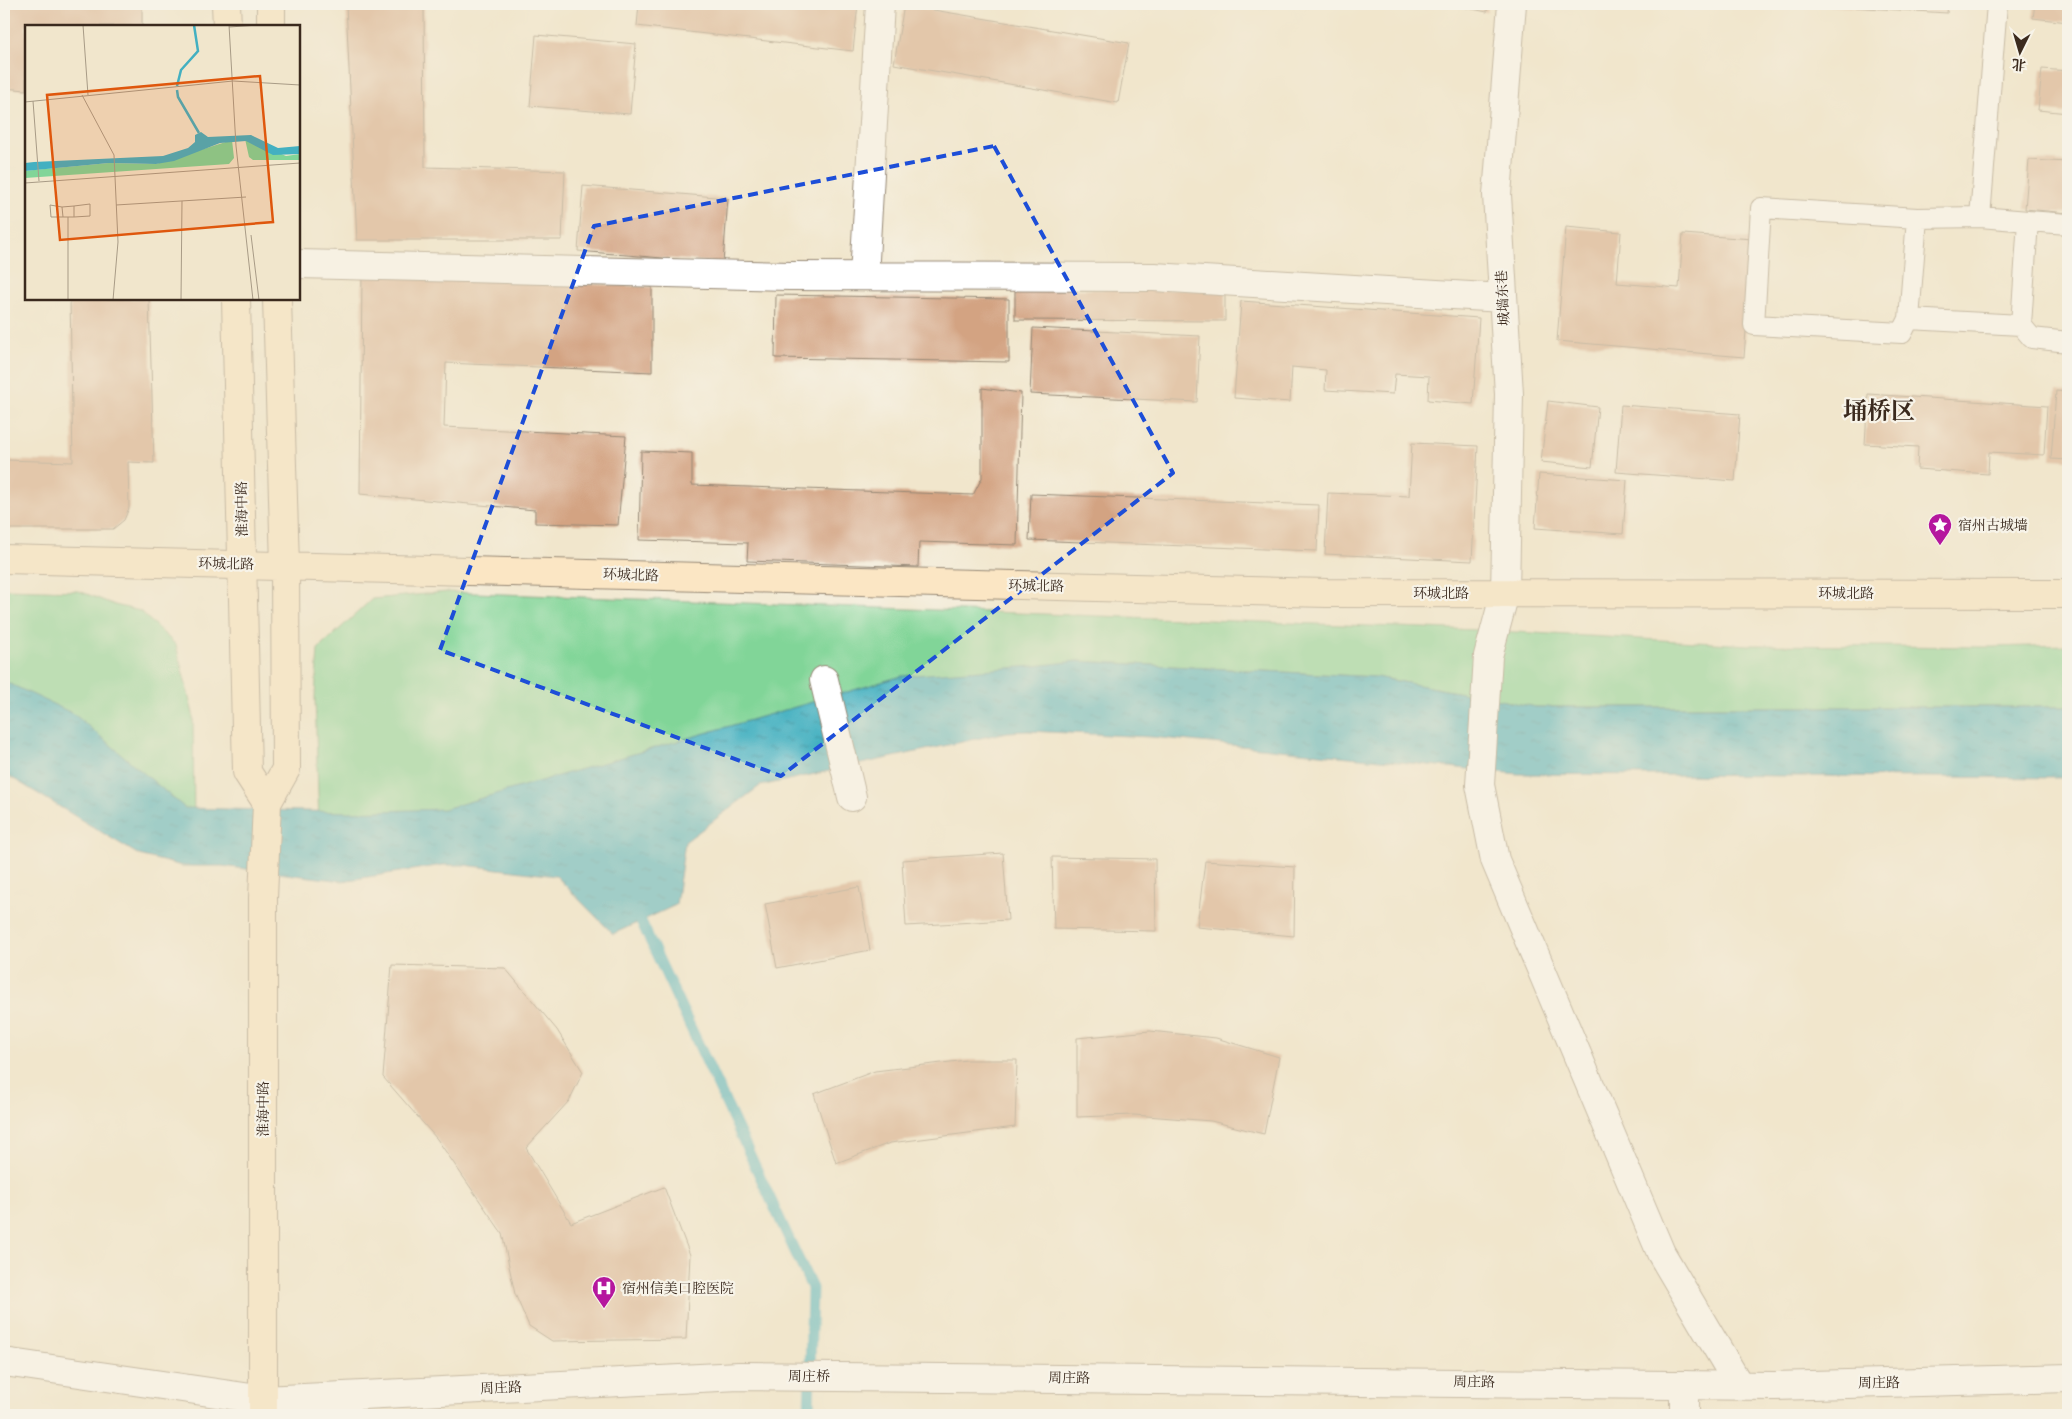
<svg xmlns="http://www.w3.org/2000/svg" width="2072" height="1419" font-family="'IM FELL Great Primer','Noto Serif SC',serif">
<defs>
<pattern id="water-ripples" width="26" height="14" patternUnits="userSpaceOnUse" patternTransform="scale(1.25)"><rect width="26" height="14" fill="#43b0c1"/><path d="M2 4q2-2 4 0t4 0M15 11q2-2 4 0t4 0" fill="none" stroke="#398f9c"/></pattern>
</defs>
<rect width="100%" height="100%" fill="#f7f3e8"/>
<filter id="ink" filterUnits="userSpaceOnUse"><feTurbulence type="fractalNoise" baseFrequency=".02" numOctaves="2"/><feDisplacementMap in="SourceGraphic" scale="10" xChannelSelector="R" yChannelSelector="G"/><feConvolveMatrix kernelMatrix="1 2 1 2 8 2 1 2 1" color-interpolation-filters="sRGB"/></filter>
<filter id="wash" filterUnits="userSpaceOnUse"><feTurbulence type="fractalNoise" baseFrequency=".0096" numOctaves="4" result="noise"/><feDisplacementMap in="SourceGraphic" scale="20" xChannelSelector="R" yChannelSelector="G"/><feGaussianBlur stdDeviation="1.12" result="paint"/><feColorMatrix in="noise" values="0 0 0 0 0 0 0 0 0 0 0 0 0 0 0 0 0 1.4 0 .05"/><feComposite in="paint" operator="in"/></filter>
<g filter="url(#wash)">
<rect width="100%" height="100%" fill="#f1e6cc"/>
<path fill="#81d598" stroke="#5e805b" d="M4,589L79,591L115,605L140,611L176,645L193,714L194,826L4,693Z
M447,592L1479,630L1750,645L1992,647L2068,645V707H1536L1376,677L1077,661L392,827L319,826L315,697L318,649L372,599Z"/>
<path fill="url(#water-ripples)" stroke="#3f6d70" d="M1077,661L1376,677L1536,707H2068V778L1518,774L1151,737L1028,731L1008,732L760,786L685,842L676,905L613,934L556,876L464,865H443L343,881L222,866H182L139,855L4,773V681L74,714L185,808L348,812L444,809L902,676L1034,666Z"/>
<g fill="none" stroke-linecap="round" stroke-linejoin="round">
<path stroke="#43b0c1" stroke-width="11" d="M641,921L812,1288L809,1415"/>
</g>
<g id="blocks">
<path fill="#d3a382" d="M4,4H142V26H26V90L4,88Z
M346,4H424L425,167L565,171L562,240H357Z
M639,4H858L853,51L637,26Z
M1448,4H1488L1487,12Z
M1802,4H1948L1947,13Z
M2035,4H2068V22L2033,18Z
M904,5L1129,43L1118,103L894,64Z
M536,35L636,44L630,114L530,106Z
M2042,69L2068,71V113L2038,110Z
M2029,160L2068,162V213L2025,209Z
M583,186L728,198L723,263L578,251Z
M1566,227L1621,232L1617,283L1679,288L1683,234L1753,239L1744,357L1557,341Z
M362,274L652,287V372L446,363L444,427L626,436L618,525L535,523V510L360,494Z
M1015,289L1225,290V321L1015,320Z
M776,295L1009,299V362L775,358Z
M70,299H149L154,463L128,462L129,508L124,520L113,529H4V460L73,462Z
M1241,301L1479,318L1473,404L1428,400L1429,376L1395,374L1393,394L1325,390L1326,370L1292,367L1290,402L1234,398Z
M1033,328L1200,336L1197,402L1030,394Z
M982,388L1021,393L1017,545L919,542L918,567L747,561L748,543L639,540L641,451L692,453V485L973,495L982,478Z
M2056,391L2068,392V460L2051,459Z
M1868,394L2047,406L2044,455L1989,452L1988,474L1917,469L1918,447L1865,444Z
M1548,401L1598,407L1592,467L1541,462Z
M1621,405L1740,414L1735,481L1616,472Z
M1412,443L1478,446L1472,561L1325,554L1328,493L1409,496Z
M1539,474L1627,480L1623,534L1535,528Z
M1031,494L1319,505L1317,551L1029,540Z
M1003,853L1008,920L906,926L902,860Z
M1052,857L1155,859L1156,931L1054,929Z
M1205,861L1295,867L1294,936L1197,927Z
M859,887L870,950L777,968L765,904Z
M392,965L505,968L557,1030L583,1072L569,1101L526,1148L571,1223L664,1187L690,1255L686,1339L552,1341L529,1326L515,1294L502,1233L437,1139L383,1077Z
M1150,1031L1216,1038L1279,1057L1264,1134L1211,1121L1134,1115L1077,1117V1038Z
M967,1060H1017L1015,1127L890,1143L836,1163L814,1094L875,1071Z"/>
</g>
</g>
<g filter="url(#ink)">
<use href="#blocks" fill-opacity="0" stroke="#968875" stroke-width="1"/>
<g fill="none" stroke-linecap="round" stroke-linejoin="round">
<g stroke="#968875" stroke-width="22">
<path id="service" d="M1980,217L2028,221L2021,325L1909,319L1917,218Z
M1980,217L1997,4
M2028,221L2068,224
M1909,319L1902,333L1754,325L1761,208L1917,218
M2021,325L2032,338L2068,342"/>
</g>
<g stroke="#968875" stroke-width="30">
<path id="minor" d="M1512,4L1497,195L1509,394L1505,593L1488,656L1480,785L1495,860L1661,1253L1739,1385
M299,264L790,276L1154,277L1503,298
M864,276L880,4
M824,680L852,797
M4,1362L264,1400
M1684,1415V1385"/>
</g>
<g stroke="#968875" stroke-width="30">
<path id="tertiary" d="M264,1400L739,1376L1774,1386L2068,1378"/>
</g>
<g stroke="#968875" stroke-width="30">
<path id="secondary" d="M226,4L227,26
M271,4V26
M236,299L247,772L267,803
M4,559L1327,593L2068,594
M263,1415V898L267,803L286,769L285,565L277,299"/>
</g>
<use href="#service" stroke="#fff" stroke-width="20"/>
<use href="#minor" stroke="#fff" stroke-width="28"/>
<use href="#tertiary" stroke="#fff" stroke-width="28"/>
<use href="#secondary" stroke="#fbe6c4" stroke-width="28"/>
</g>
</g>
<path d="M0 0H2072V1419H0ZM994,146L1173,473L781,776L440,650L594,226Z" fill="#f1e6cc" fill-opacity=".55" fill-rule="evenodd"/>
<path fill="none" stroke="#1d4ed8" stroke-width="4" stroke-dasharray="10 6" stroke-linejoin="round" d="M994,146L1173,473L781,776L440,650L594,226Z"/>
<defs>
<g id="sight-pin" transform="scale(1.25)"><path d="M0 17L-7.5 6A9.5 9.5 0 1 1 7.5 6Z" fill="#b5179e" stroke="#f7f3e8"/><path d="M0-6L1.8-2.2L6-1.7L2.9 1.2L3.7 5.4L0 3.3L-3.7 5.4L-2.9 1.2L-6-1.7L-1.8-2.2Z" fill="#fff"/></g>
<g id="hospital-pin" transform="scale(1.25)"><path d="M0 17L-7.5 6A9.5 9.5 0 1 1 7.5 6Z" fill="#b5179e" stroke="#f7f3e8"/><path d="M-5-5h3v3.5h4V-5h3V5h-3V1.5h-4V5h-3Z" fill="#fff"/></g>
</defs>
<g fill-rule="evenodd">
<use href="#sight-pin" x="1940" y="525"/>
<use href="#hospital-pin" x="604" y="1288"/>
</g>
<g text-anchor="middle" dominant-baseline="central" stroke-width="4.5" stroke-linejoin="round" paint-order="stroke">
<g font-size="14" fill="#3b2a1e" stroke="#f7f3e8">
<text transform="translate(1503 298) rotate(-93)">城墙东巷</text>
<text transform="translate(242 509) rotate(-91)">淮海中路</text>
<text transform="translate(226 564) rotate(1)">环城北路</text>
<text transform="translate(631 575) rotate(2)">环城北路</text>
<text transform="translate(1036 586) rotate(1)">环城北路</text>
<text x="1441" y="593">环城北路</text>
<text x="1846" y="593">环城北路</text>
<text transform="translate(263 1109) rotate(-90)">淮海中路</text>
<text x="809" y="1376">周庄桥</text>
<text transform="translate(1069 1378) rotate(1)">周庄路</text>
<text transform="translate(1474 1382) rotate(1)">周庄路</text>
<text transform="translate(1879 1383) rotate(-1)">周庄路</text>
<text transform="translate(501 1388) rotate(-3)">周庄路</text>
</g>
<g font-size="14" fill="#3b2a1e" stroke="#f7f3e8" text-anchor="start">
<text x="1958" y="525">宿州古城墙</text>
<text x="622" y="1288">宿州信美口腔医院</text>
</g>
<g font-size="24" font-weight="bold" fill="#3b2a1e" stroke="#f7f3e8">
<text x="1879" y="411">埇桥区</text>
</g>
</g>
<g transform="translate(25 25)">
<rect width="275" height="275" fill="#f1e6cc"/>
<path d="M220,114L261,131L275,129V135H228L224,132ZM207,115L209,133L204,139L0,153V146L9,145L84,138L131,139Z" fill="#81d598"/>
<path d="M176,107L183,112L226,110L253,123L275,121V129L248,130L221,116L195,118L149,136L131,139L84,138L0,146V138L9,137L138,131L163,123L170,117V110Z" fill="#43b0c1"/>
<path fill="none" stroke="#43b0c1" stroke-width="2.5" d="M152,61L156,45L173,26L169,0M152,65L153,72L174,108"/>
<path fill="none" stroke="#a89b86" stroke-width="1" d="M58,0L63,70M204,0L211,121L228,275M204,2L234,0M57,70L89,130L93,217L88,275M8,76L14,156M0,77L208,56L275,60M0,158L275,138M91,180L221,172M49,181L65,179V191L49,192M49,181V192H38L37,182ZM37,182L25,180L26,192H38M43,192V275M226,210L234,275M156,275L157,176"/>
<path fill="#df570d" fill-opacity="0.15" stroke="#df570d" stroke-width="2.5" d="M235,51L248,197L35,215L22,70Z"/>
<rect width="275" height="275" fill="none" stroke="#3b2a1e" stroke-width="2.5"/>
</g>
<rect width="2072" height="1419" fill="none" stroke="#f7f3e8" stroke-width="20"/>
<g transform="translate(2020 52) rotate(185)" stroke="#f7f3e8" stroke-width="4" paint-order="stroke">
<path d="M0-4L9 19L0 12L-9 19Z" fill="#3b2a1e"/>
<text y="-8" font-size="14" font-weight="bold" text-anchor="middle" fill="#3b2a1e">北</text>
</g>
</svg>
